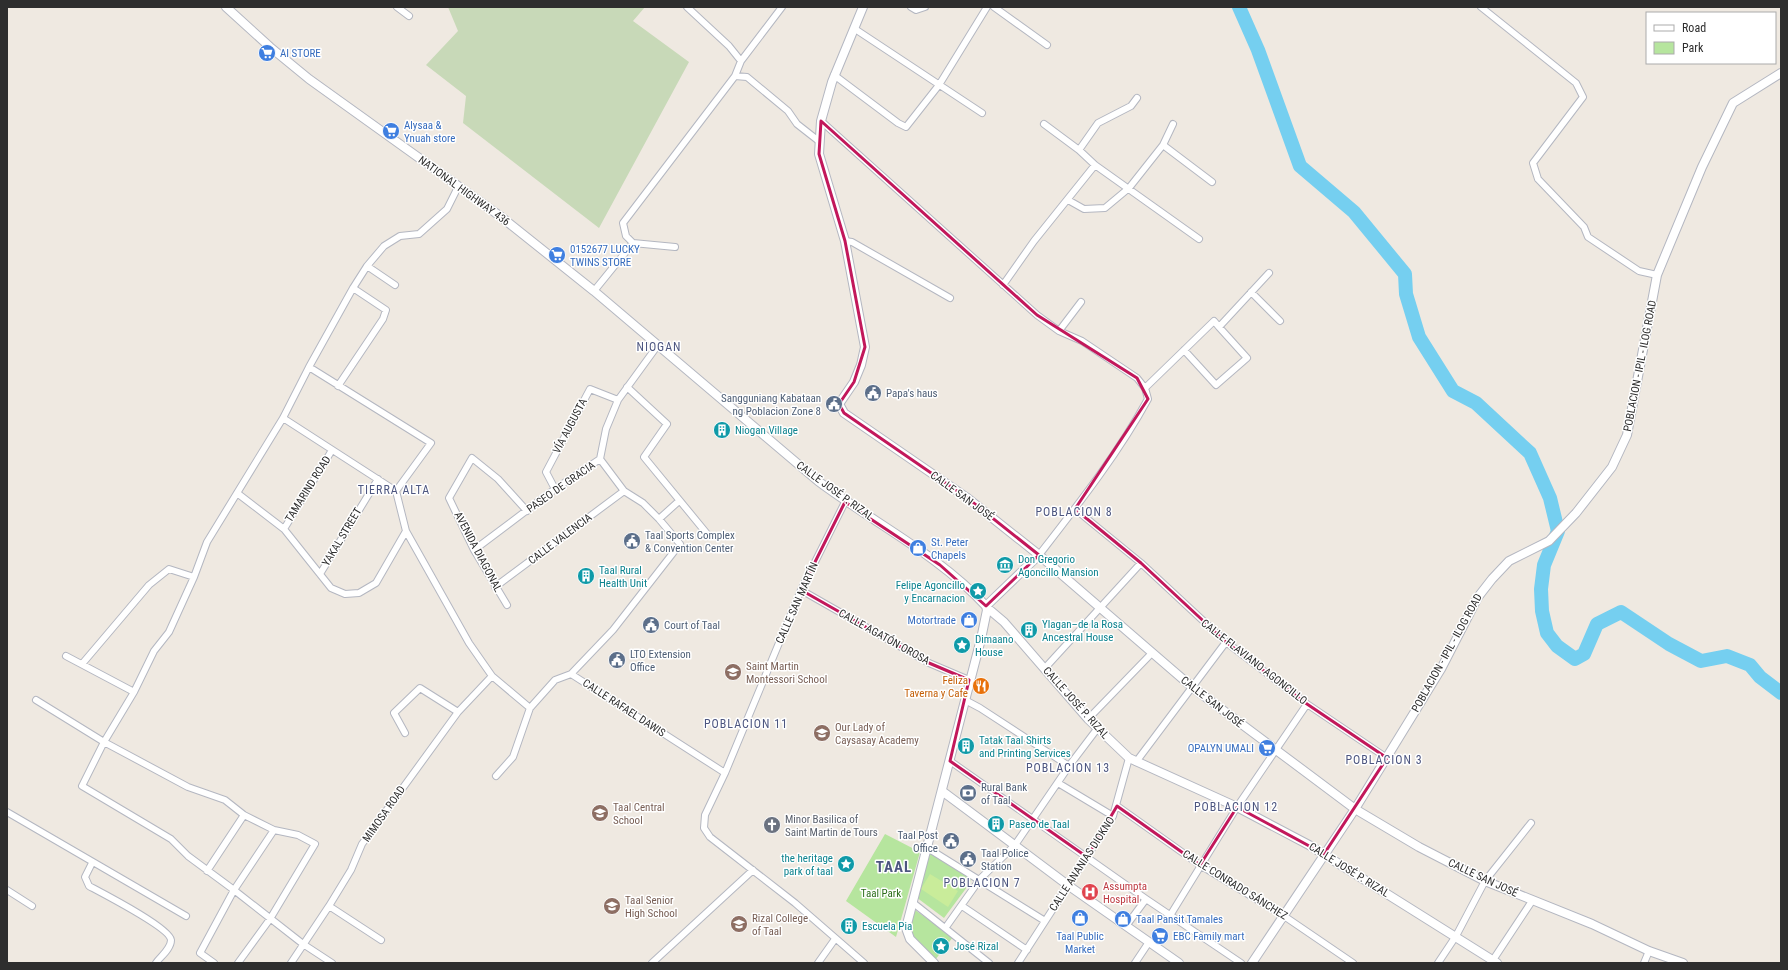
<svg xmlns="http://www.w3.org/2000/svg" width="1788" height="970" font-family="'Roboto Condensed',sans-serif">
<rect width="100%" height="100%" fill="#efe9e1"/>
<path fill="#b6e59e" d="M885,834L920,852L896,937L846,901Z
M928,850L971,878L970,883L944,918L916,897Z
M915,910L953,937L935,960L914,938L910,929Z"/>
<path fill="#c8d9b8" d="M448,7H645L633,21L689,62L599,228L463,123L466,96L426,65L458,31Z"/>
<path fill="#c9ec9a" d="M930,874L958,891L948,907L921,889Z"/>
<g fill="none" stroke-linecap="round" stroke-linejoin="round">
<path stroke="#75cff0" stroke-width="14" d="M1239,7L1258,50L1300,166L1354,212L1405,274L1406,294L1419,337L1453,391L1476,403L1530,453L1550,498L1558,531L1544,565L1541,589L1542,611L1547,633L1557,646L1575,659L1584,654L1597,624L1621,612L1669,644L1701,661L1727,656L1750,665L1760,677L1781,693"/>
<g stroke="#b4b7c1" stroke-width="8">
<path id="street" d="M397,7L409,16
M687,7L729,46L741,61
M911,7L916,10L925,7
M994,7L1047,45
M1481,7L1576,83L1583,97L1533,163L1538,179L1584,227L1588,237L1639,271L1657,275
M855,29L982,113
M834,75L898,123L906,127L939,85L987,7
M735,76L747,77L788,111L797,124L820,142
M821,121L1037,315L1059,331L1082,341L1137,378L1145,388L1148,399C1118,454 1077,506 1039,555
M1044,124L1079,150L1095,165L1199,239
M1163,145L1212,182
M1079,150L1098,123L1131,106L1137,98
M1068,200L1084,209L1105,208L1129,188L1163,145L1173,124
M845,241L852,242L950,298
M633,243L626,236L623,223L735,76L741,61L782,7
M367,266L395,285
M1003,285L1034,241L1095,165
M594,291L633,243L675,247
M1251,292L1280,321
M1059,331L1081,302
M1184,350L1216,385L1247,358L1219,327
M309,367L431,443L396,491
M338,386L383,319L386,310L353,288
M627,387L667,424L644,457L708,535
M1145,388L1214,321L1219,327L1269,273
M283,418L396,491L406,531L469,643L492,676L530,708
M555,489L546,472L590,389L618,400
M237,493L284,529L331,588L345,594L359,593L376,583L406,531
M845,502L801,590L725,773L705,815L704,828L710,837L795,903L864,963
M1075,509L1141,563L1226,642L1307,704L1387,758
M659,519L679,501
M284,529L332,450
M474,550L555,489L600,459L606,429L618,400L658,345
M320,574L378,479
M495,587L624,491
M801,590L929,663L969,680
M507,605L474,550L449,498L472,458L498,479L527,511
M66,656L134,692
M82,664L149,585L169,569L194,577
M1045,668L1141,563
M571,674L725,773
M36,700L104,742L188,787L225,800L244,815L274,830L298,835L315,844L270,919L238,963
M965,700L980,708L1069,766
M1088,719L1151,654
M405,733L394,713L420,688L458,712
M950,761L1146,899L1241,963
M1136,762L1226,642
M496,776L513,757L530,708L555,680L571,674L613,630L680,544L659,519L643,503L624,491L600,459
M1058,783L1113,816
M1117,806L1200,865L1284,916L1353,963
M7,812L186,916
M926,847L1045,921
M92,863L85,877L89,886C102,893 170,928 171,940C171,949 160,957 156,963
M207,871L244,815
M7,890L32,906
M912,902L989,963
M329,906L381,940
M962,906L1027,950
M1171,914L1237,807L1307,704
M1126,926L1146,899
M946,927L980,879L1015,845L1069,766L1097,729
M214,963L200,953L234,890L274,830
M291,963L329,906L351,870L362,844L458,712L492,676
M332,963L303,944L234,890L188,856L171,839L82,786L104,742L134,692L154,651L169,632L194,577L207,542L283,418L309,367L353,288L367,266L384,246L400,236L419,234L447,209L458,187
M652,963L753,870
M818,963L835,939
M1018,963L1113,816L1129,758
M1135,963L1149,942
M1438,963L1456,936L1485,881L1531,823
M1491,963L1532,901
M1644,963L1649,951"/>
</g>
<g stroke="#b4b7c1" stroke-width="10">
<path id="secondary" d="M226,7L270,47L309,79L500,216L594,291L818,481C874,523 939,555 986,606L987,610L991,611L1004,622L1088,719L1129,758L1237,807L1309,845L1497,963
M863,7L832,82L821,121L819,154L845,241L865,347L861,365L854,382L839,404L844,413L966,497L1039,555L1192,687L1355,809L1419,847L1485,881L1592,924L1649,951L1683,963
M986,606L1039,555
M942,791L1069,886L1179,963
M934,963L910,939L906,928L981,639L987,610
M1252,963L1355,809L1441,669L1478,597L1492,579L1509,561L1549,541L1576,513L1612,467L1627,435L1657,275L1702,167L1733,103L1781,73"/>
</g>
<use href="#street" stroke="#fff" stroke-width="6"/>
<use href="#secondary" stroke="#fff" stroke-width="8"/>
</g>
<path fill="none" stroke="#c2185b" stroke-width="3" stroke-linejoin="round" d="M821,121L1037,315L1137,378L1148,399L1075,509L1141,563L1226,642L1307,704L1387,758L1324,854L1237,807L1200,865L1117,806L1087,857L950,761L969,680L929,663L801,590L845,502L940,565L986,606L1039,555L966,497L844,413L839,404L854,382L865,347L845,241L819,154Z"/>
<defs>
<g id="supermarket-disc" transform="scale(0.9)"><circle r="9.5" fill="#3f7fe0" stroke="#fff"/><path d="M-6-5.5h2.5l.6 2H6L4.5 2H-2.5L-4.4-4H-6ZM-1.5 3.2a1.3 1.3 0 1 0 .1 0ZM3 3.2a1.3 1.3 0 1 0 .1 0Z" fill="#fff"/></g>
<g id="civic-disc" transform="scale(0.9)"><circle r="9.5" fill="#5c6f8a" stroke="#fff"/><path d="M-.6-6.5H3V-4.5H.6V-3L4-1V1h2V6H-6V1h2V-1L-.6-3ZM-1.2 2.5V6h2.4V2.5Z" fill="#fff"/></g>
<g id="building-disc" transform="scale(0.9)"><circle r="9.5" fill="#0f9aa8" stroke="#fff"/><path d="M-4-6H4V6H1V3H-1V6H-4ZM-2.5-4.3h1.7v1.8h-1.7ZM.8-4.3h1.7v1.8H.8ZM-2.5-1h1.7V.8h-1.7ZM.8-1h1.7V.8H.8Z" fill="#fff"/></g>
<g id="shop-disc" transform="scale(0.9)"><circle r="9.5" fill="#3f7fe0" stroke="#fff"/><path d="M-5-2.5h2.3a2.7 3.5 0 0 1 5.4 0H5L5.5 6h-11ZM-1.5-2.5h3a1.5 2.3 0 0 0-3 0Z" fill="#fff"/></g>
<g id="museum-disc" transform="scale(0.9)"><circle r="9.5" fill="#0f9aa8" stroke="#fff"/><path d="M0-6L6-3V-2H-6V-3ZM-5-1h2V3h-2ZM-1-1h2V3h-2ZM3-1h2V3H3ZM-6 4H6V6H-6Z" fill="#fff"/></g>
<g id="sight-disc" transform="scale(0.9)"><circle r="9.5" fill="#0f9aa8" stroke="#fff"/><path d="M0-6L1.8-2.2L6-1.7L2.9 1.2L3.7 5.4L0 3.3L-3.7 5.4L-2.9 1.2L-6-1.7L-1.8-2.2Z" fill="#fff"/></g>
<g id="school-disc" transform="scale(0.9)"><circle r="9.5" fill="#8d6e63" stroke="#fff"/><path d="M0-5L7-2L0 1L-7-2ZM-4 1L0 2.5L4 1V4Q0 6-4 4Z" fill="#fff"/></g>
<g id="restaurant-disc" transform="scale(0.9)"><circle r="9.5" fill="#e8710a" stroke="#fff"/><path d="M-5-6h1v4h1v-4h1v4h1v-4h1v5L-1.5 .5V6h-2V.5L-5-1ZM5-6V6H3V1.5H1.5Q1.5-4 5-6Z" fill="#fff"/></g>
<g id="bank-disc" transform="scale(0.9)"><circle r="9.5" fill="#5c6f8a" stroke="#fff"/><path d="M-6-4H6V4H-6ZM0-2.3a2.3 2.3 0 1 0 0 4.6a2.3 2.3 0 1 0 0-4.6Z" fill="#fff"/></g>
<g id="church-disc" transform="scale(0.9)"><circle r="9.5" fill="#6b7280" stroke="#fff"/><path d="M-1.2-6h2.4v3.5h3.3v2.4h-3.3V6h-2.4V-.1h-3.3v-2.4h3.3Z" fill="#fff"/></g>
<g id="hospital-disc" transform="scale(0.9)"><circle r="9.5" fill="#e0444e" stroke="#fff"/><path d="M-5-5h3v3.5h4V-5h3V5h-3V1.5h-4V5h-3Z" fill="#fff"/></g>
<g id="university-disc" transform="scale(0.9)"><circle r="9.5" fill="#8d6e63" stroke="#fff"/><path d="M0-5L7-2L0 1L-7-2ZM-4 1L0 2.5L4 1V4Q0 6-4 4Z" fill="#fff"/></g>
</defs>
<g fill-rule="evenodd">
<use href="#supermarket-disc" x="267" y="53"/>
<use href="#supermarket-disc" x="391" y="131"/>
<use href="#supermarket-disc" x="557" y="255"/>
<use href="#civic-disc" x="873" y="393"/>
<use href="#civic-disc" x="834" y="404"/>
<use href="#building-disc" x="722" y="430"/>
<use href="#civic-disc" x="632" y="541"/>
<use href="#shop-disc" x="918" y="548"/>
<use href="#museum-disc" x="1005" y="565"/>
<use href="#building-disc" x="586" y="576"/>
<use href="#sight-disc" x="978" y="591"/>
<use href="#shop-disc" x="969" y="620"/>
<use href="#civic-disc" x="651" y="625"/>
<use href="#building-disc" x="1029" y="630"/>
<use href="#sight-disc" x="962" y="645"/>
<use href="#civic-disc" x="617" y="660"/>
<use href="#school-disc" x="733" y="672"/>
<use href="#restaurant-disc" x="981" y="686"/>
<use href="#school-disc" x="822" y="733"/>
<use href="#building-disc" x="966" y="746"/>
<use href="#supermarket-disc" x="1267" y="748"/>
<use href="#bank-disc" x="968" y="793"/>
<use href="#school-disc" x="600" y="813"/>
<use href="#building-disc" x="996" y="824"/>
<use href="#church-disc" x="772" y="825"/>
<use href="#civic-disc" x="951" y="841"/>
<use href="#civic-disc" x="968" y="859"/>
<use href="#sight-disc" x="846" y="864"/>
<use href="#hospital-disc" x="1090" y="892"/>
<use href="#school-disc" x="612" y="906"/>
<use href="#shop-disc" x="1080" y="918"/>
<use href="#shop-disc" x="1123" y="919"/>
<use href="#university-disc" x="739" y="924"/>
<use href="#building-disc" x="849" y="926"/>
<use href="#supermarket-disc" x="1160" y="936"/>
<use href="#sight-disc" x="941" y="946"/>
</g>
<g text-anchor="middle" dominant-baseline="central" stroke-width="3" stroke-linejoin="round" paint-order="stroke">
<g font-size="11" fill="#366cbe" stroke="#fff" text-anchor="start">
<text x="280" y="53">AI STORE</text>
<text x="404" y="125">Alysaa &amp;<tspan x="404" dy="13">Ynuah store</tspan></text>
<text x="570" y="249">0152677 LUCKY<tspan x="570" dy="13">TWINS STORE</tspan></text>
<text x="931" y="542">St. Peter<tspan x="931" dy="13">Chapels</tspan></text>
<text x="956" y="620" text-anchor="end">Motortrade</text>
<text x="1254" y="748" text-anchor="end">OPALYN UMALI</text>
<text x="1136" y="919">Taal Pansit Tamales</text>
<text x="1080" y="936" text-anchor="middle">Taal Public<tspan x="1080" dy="13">Market</tspan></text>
<text x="1173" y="936">EBC Family mart</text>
</g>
<g font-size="11" fill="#2e2e2e" stroke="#fff">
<text transform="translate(464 191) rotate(36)">NATIONAL HIGHWAY 436</text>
<text transform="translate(1640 366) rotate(-79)">POBLACION - IPIL - ILOG ROAD</text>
<text transform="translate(570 426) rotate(-62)">VÍA AUGUSTA</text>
<text transform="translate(561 487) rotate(-35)">PASEO DE GRACIA</text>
<text transform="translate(308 489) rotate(-58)">TAMARIND ROAD</text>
<text transform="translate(835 491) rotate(36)">CALLE JOSÉ P. RIZAL</text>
<text transform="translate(962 496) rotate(36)">CALLE SAN JOSÉ</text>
<text transform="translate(342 537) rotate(-59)">YAKAL STREET</text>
<text transform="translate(560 539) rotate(-37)">CALLE VALENCIA</text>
<text transform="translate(478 552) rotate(62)">AVENIDA DIAGONAL</text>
<text transform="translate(797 603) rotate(-66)">CALLE SAN MARTÍN</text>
<text transform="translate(884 637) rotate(29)">CALLE AGATÓN OROSA</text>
<text transform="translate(1447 653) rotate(-61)">POBLACION - IPIL - ILOG ROAD</text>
<text transform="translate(1254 662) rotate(38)">CALLE FLAVIANO AGONCILLO</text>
<text transform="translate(1212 702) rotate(38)">CALLE SAN JOSÉ</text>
<text transform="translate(1076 703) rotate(48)">CALLE JOSÉ P. RIZAL</text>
<text transform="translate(624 708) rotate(33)">CALLE RAFAEL DAWIS</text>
<text transform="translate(384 814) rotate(-55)">MIMOSA ROAD</text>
<text transform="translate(1082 864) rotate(-57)">CALLE ANANIAS DIOKNO</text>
<text transform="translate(1349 870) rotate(32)">CALLE JOSÉ P. RIZAL</text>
<text transform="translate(1483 878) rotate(25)">CALLE SAN JOSÉ</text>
<text transform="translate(1235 885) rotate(32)">CALLE CONRADO SÁNCHEZ</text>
</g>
<g font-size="11" fill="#4e5e75" stroke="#fff" text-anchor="start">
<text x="886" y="393">Papa's haus</text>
<text x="821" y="398" text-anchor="end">Sangguniang Kabataan<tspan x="821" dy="13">ng Poblacion Zone 8</tspan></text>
<text x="645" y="535">Taal Sports Complex<tspan x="645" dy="13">&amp; Convention Center</tspan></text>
<text x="664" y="625">Court of Taal</text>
<text x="630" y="654">LTO Extension<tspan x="630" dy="13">Office</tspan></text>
<text x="981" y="787">Rural Bank<tspan x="981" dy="13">of Taal</tspan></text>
<text x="938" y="835" text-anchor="end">Taal Post<tspan x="938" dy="13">Office</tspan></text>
<text x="981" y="853">Taal Police<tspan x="981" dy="13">Station</tspan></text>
</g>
<g font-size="11" fill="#0d838f" stroke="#fff" text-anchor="start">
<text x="735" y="430">Niogan Village</text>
<text x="1018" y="559">Don Gregorio<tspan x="1018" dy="13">Agoncillo Mansion</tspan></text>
<text x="599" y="570">Taal Rural<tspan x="599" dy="13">Health Unit</tspan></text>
<text x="965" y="585" text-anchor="end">Felipe Agoncillo<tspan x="965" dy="13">y Encarnacion</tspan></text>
<text x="1042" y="624">Ylagan–de la Rosa<tspan x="1042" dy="13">Ancestral House</tspan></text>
<text x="975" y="639">Dimaano<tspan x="975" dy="13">House</tspan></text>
<text x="979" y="740">Tatak Taal Shirts<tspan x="979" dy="13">and Printing Services</tspan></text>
<text x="1009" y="824">Paseo de Taal</text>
<text x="833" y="858" text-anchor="end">the heritage<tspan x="833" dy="13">park of taal</tspan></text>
<text x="862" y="926">Escuela Pia</text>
<text x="954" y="946">José Rizal</text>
</g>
<g font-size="11" fill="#785e54" stroke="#fff" text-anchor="start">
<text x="746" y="666">Saint Martin<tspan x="746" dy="13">Montessori School</tspan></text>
<text x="835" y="727">Our Lady of<tspan x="835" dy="13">Caysasay Academy</tspan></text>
<text x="613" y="807">Taal Central<tspan x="613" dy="13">School</tspan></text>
<text x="625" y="900">Taal Senior<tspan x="625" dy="13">High School</tspan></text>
<text x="752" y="918">Rizal College<tspan x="752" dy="13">of Taal</tspan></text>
</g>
<g font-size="11" fill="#c56008" stroke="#fff" text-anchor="end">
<text x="968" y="680">Feliza<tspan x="968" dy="13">Taverna y Cafe</tspan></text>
</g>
<g font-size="11" fill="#5b616d" stroke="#fff" text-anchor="start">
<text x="785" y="819">Minor Basilica of<tspan x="785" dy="13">Saint Martin de Tours</tspan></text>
</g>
<g font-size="11" fill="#be3a42" stroke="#fff" text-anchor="start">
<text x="1103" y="886">Assumpta<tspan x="1103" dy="13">Hospital</tspan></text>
</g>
<g font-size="11" fill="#2c6e1b" stroke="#fff">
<text x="881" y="893">Taal Park</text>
</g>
<g font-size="12" letter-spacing="1" fill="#4d5680" stroke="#fff">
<text x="659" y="347">NIOGAN</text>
<text x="394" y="490">TIERRA ALTA</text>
<text x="1074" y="512">POBLACION 8</text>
<text x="746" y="724">POBLACION 11</text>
<text x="1384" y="760">POBLACION 3</text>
<text x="1068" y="768">POBLACION 13</text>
<text x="1236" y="807">POBLACION 12</text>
<text x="982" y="883">POBLACION 7</text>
</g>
<g font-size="15" font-weight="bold" letter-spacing="1" fill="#4d5680" stroke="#fff">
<text x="894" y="867">TAAL</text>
</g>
</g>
<rect width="1788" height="970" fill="none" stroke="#2e2e2e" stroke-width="16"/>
<rect x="1646" y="12" width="130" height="52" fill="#ffffff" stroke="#ababab"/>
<rect x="1654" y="25" width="20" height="6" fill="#ffffff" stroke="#ababab"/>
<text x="1682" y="32" font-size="12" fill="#2e2e2e">Road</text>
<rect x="1654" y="42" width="20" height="12" fill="#b6e59e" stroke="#ababab"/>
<text x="1682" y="52" font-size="12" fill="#2e2e2e">Park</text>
</svg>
